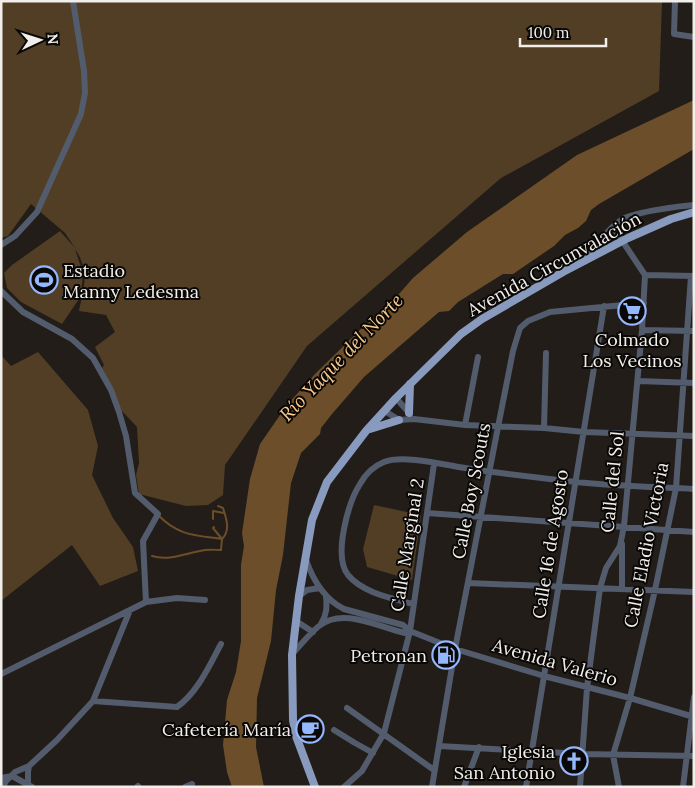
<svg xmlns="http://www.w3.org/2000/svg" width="695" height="788" font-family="Lora,serif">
<rect width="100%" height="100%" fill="#221d18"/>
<path fill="#513e25" d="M1,1H662L659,91L501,178L307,346L225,465L223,495L208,505L186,506L139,494L136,475L139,463L137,427L121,410L102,368L104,365L95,347L115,332L106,315L79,311C84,287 90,271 75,249L83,273L81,296L62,324L21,302L7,288L4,273L12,265L60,231L75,248L65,233L31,204L8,236L1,238Z
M38,352L88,410L98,446L92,475L113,518L133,547L138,571L100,586L72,545L1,601V355L11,366Z
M374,505L421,515L412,580L367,567L363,549Z"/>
<path fill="#6c4f2a" d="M694,100V149L599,204L591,210L586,221L578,228L565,235L554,246L513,274H503L458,302L449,311L439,312L364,377L332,414L321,428L320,434L301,453L291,483L283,555L276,590L271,641L257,698L256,747L264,787H232L227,772L223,745L227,700L236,672L241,641V565L244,546L242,533L250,479L260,444L287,405L315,374L366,324L385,310L413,278L467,232L577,155Z"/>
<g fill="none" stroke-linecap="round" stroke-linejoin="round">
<path stroke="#6c4f2a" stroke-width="2" d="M158,515C179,536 194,535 222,539
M213,519V511L224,513
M214,527L213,528L222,539
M152,556C168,561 184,554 200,551C207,549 214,550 221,550L222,539C231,530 226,518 223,508L218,506"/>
<path stroke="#535c6d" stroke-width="6" d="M675,1L674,34L694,37
M1,245L15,236L37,212L81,114L85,93L84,71L73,1
M585,260C597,246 608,227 625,218C637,212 679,206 694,205
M645,275L694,276
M1,291L23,312L72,339L93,358L111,390L119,412L126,436L135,493L158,514L143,541L146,602
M642,330L694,331
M638,381L694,383
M396,398L410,414
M385,411L399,420L414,419L465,425L544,428L584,432L694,436
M465,425L478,357
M544,428L546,353
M427,513L694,532
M306,560C313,580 324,599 344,609L403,625L410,631L455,649L544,676L630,698L694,717
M468,583L694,592
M622,589V544
M299,596L307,590L320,588
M413,604C391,598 363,593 348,575C333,556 348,503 360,484C365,475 374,466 384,462C404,454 449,466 471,469C506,474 541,478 576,482C615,486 655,487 694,489
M296,621L313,632
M321,624C327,614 327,607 326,596
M292,654C301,645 309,634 319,626C343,607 378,627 405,633L410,631
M1,674L146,602L177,598L205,600
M93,701L177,707C198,692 209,666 221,644
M347,708L434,770
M334,730L355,743L373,753
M439,746L582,754L694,756
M1,778L12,776L32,787
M28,785V772L29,766
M3,787L6,781L15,772L29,766L57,740L93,701L130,610
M137,787L138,786
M185,787L192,784
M344,787L362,771L384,733L410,631L434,464
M432,787L455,649L498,427L513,351L520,328L528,321L550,312L644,303
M464,787L479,747
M526,787L604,306
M580,787L587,688L600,588L606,568L620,546L624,526L642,330L645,275L613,227
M619,787L613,755L630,698L655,590L676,488L691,276
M683,787L694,697"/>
<path stroke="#889abd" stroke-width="8" d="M409,413L410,384
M370,429L399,420
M315,787L296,736L293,720L292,655L299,596L312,520L327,482L366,431L396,398L461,334L482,319L563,272L628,238L671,219L694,212"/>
</g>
<defs>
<g id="stadium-ring" transform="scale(1.4375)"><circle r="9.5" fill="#0a0806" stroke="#94b7fd" stroke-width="1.5"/><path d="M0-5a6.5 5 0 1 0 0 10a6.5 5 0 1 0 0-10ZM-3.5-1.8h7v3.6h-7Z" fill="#94b7fd"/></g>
<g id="supermarket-ring" transform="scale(1.4375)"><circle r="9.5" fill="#0a0806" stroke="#94b7fd" stroke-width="1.5"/><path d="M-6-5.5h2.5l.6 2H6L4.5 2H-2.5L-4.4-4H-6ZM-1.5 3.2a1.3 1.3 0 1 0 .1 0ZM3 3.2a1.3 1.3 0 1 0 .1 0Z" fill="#94b7fd"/></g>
<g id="fuel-ring" transform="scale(1.4375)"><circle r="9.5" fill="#0a0806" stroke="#94b7fd" stroke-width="1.5"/><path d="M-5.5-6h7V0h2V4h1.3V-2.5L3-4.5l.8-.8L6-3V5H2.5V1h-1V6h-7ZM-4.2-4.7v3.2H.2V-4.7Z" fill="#94b7fd"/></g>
<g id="cafe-ring" transform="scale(1.4375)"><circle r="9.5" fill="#0a0806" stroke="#94b7fd" stroke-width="1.5"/><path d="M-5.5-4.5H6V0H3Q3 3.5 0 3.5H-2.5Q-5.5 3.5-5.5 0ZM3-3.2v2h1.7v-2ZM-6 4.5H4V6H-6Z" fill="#94b7fd"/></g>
<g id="church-ring" transform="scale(1.4375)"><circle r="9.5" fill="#0a0806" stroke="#94b7fd" stroke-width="1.5"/><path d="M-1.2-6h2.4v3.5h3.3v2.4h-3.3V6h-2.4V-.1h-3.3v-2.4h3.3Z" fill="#94b7fd"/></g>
</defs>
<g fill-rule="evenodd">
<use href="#stadium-ring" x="44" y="280"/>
<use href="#supermarket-ring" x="632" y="311"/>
<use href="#fuel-ring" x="446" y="655"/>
<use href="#cafe-ring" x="310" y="729"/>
<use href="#church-ring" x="574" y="761"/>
</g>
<g text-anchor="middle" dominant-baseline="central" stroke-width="4" stroke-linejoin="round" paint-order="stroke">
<g font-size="18" fill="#f2efeb" stroke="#0a0806">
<text transform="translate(554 264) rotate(-29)">Avenida Circunvalación</text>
<text transform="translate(612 482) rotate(-84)">Calle del Sol</text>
<text transform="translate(471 491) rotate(-79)">Calle Boy Scouts</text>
<text transform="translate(550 544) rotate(-81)">Calle 16 de Agosto</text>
<text transform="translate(407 545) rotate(-81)">Calle Marginal 2</text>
<text transform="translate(646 545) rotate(-79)">Calle Eladio Victoria</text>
<text transform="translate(555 662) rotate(16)">Avenida Valerio</text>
</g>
<g font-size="18" fill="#f2efeb" stroke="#0a0806" text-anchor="end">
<text x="63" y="270" text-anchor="start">Estadio<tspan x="63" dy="21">Manny Ledesma</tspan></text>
<text x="632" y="339" text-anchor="middle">Colmado<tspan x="632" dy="21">Los Vecinos</tspan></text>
<text x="427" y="655">Petronan</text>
<text x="291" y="729">Cafetería María</text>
<text x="555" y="751">Iglesia<tspan x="555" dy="21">San Antonio</tspan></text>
</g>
<g font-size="19" font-style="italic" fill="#fccb8e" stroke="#0a0806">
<text transform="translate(341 357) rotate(-46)">Río Yaque del Norte</text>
</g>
</g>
<rect width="695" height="788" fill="none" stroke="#f2efeb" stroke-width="5"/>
<g transform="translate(40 40) rotate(86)" stroke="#0a0806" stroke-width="4" paint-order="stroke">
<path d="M0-4L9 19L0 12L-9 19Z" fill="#f2efeb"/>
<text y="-8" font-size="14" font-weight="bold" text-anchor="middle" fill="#f2efeb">N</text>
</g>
<path d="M520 38v8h86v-8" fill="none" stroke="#f2efeb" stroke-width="2.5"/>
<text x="528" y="38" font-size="15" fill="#f2efeb" stroke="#0a0806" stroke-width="4" paint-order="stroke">100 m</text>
</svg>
